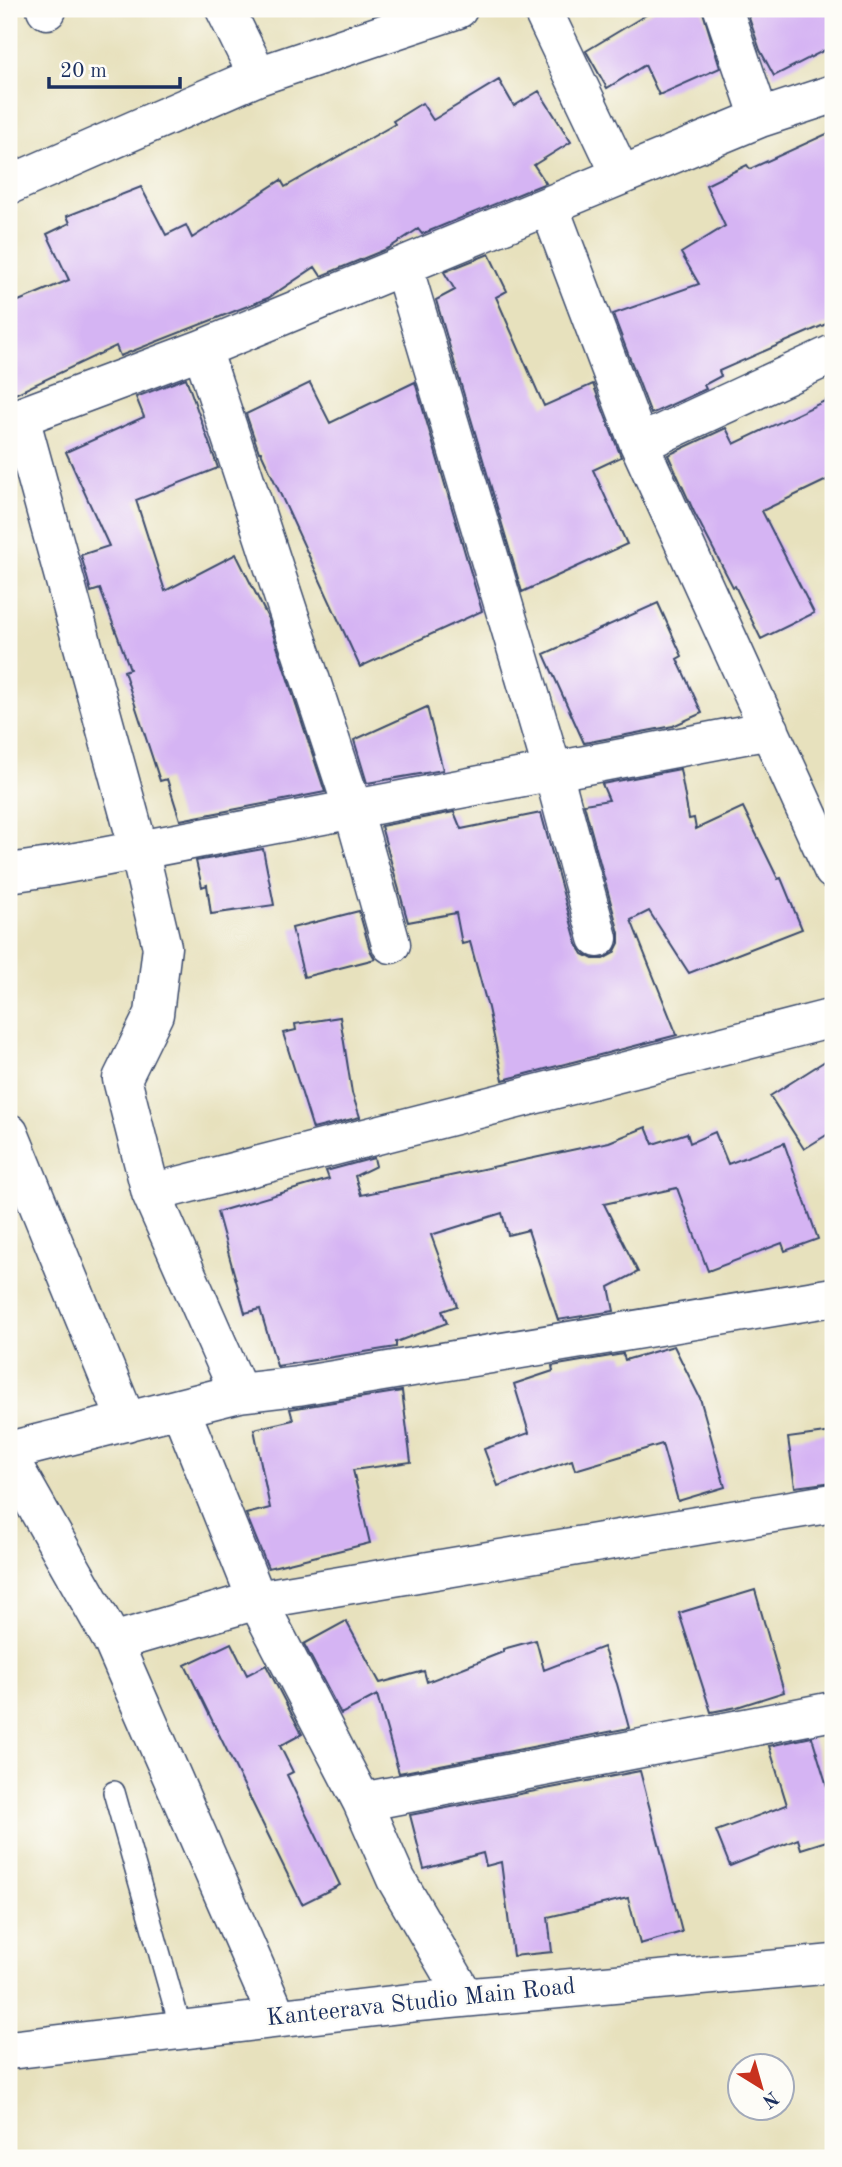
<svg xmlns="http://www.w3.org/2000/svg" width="842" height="2167" font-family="'Old Standard TT',serif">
<rect width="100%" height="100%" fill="#fdfcf7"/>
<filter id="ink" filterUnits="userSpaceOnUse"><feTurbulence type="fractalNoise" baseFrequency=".0143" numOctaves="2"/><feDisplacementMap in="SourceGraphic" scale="14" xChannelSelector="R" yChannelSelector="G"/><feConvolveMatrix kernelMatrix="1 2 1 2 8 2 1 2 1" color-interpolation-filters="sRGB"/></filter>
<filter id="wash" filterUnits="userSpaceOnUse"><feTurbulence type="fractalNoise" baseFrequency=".00686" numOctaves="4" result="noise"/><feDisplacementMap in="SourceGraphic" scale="28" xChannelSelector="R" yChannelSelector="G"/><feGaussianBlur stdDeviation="1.57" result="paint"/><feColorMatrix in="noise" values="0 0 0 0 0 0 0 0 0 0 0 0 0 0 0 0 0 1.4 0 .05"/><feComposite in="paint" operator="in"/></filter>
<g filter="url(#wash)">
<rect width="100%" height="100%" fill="#e7e1bd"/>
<g id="blocks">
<path fill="#d5b4f3" d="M656,9H702L720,68L659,95L645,65L607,88L586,51Z
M746,9H833V46L774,76L760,50Z
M499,80L514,106L539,91L571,142L534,165L546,183L422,234L418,229L389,248L321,276L315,267L268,298L120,356L116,346L9,397V305L69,280L47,234L70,223L67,216L141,187L166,235L186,225L192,238L281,180L285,187L395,124L393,121L422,103L433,120Z
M833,131V321L719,371L721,376L704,385L706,389L651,414L613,314L699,284L681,253L725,226L706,185L747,165L750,169Z
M489,254L507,291L496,297L544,406L593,384L621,457L593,470L627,544L522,592L436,300L455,290L444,272Z
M186,378L218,468L136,500L165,591L236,554L267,616L325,792L180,820L167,779L160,781L124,671L130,669L100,589L91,592L81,555L109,546L66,452L144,417L136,397Z
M415,382L482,611L360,667L261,452H259L246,414L310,383L330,423Z
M833,397V477L762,511L814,613L761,639L735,586L733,587L694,512L668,455L726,428L734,444Z
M658,603L682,656L677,659L702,713L673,726L584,743L544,654Z
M427,707L443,770L367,783L354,740Z
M680,769L689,819L694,818L696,829L743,807L778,879L781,878L802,929L689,973L649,911L631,920L677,1035L503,1080L488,1008L470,942L462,944L456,913L408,922L381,826L454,812L461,829L541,813L577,944L583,954L593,959H603L614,953L619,943V933L584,804L609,800L602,784Z
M263,849L274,905L211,914L207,885L202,887L196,861Z
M359,911L370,950L375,959L304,977L292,928Z
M340,1017L352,1093L360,1117L313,1129L283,1033L296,1030L295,1024Z
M833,1056V1131L804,1149L770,1096Z
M646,1127L653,1144L687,1133L690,1143L715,1132L728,1164L784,1143L818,1239L785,1251L782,1243L708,1271L677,1188L604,1204L638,1272L609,1287L614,1311L558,1320L528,1230L508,1235L502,1213L431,1235L457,1306L442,1311L447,1323L396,1342V1347L277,1366L260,1309L245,1313L217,1212L329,1179L326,1171L374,1158L376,1166L355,1176L361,1195L609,1142Z
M674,1346L700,1398L725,1487L678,1501L662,1444L575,1470L572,1460L498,1486L484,1449L529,1433L514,1384L553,1371L552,1366L623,1354L625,1360Z
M402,1391L411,1462L353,1470L370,1543L268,1568L246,1514L270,1508L254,1429L293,1420L290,1409Z
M833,1432V1482L795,1487L788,1438Z
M755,1590L784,1692L737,1707L711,1712L679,1613Z
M346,1621L380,1683L424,1671L427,1682L503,1652V1649L536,1640L544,1670L603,1647L617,1684L629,1728L399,1773L377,1695L341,1714L304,1644Z
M231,1643L247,1675L266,1665L302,1734L280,1746L293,1772L287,1775L340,1885L302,1904L185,1665Z
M812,1737L833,1806V1839L801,1849L798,1839L730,1866L716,1831L787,1805L769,1746Z
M640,1771L682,1932L640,1944L628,1898L548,1917L552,1952L513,1956L501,1862L486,1866L483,1853L424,1869L410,1815Z"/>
</g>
</g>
<g filter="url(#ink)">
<use href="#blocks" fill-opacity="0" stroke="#3a4a6c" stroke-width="2"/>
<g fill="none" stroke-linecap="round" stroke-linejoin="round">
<g stroke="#3a4a6c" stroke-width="24">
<path id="service" d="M114,1792L181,2029"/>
</g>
<g stroke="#3a4a6c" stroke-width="41">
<path id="minor" d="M46,9L47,10
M225,9L258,76
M542,9L621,175
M723,9L760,118
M9,185L258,76L458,9
M549,206L639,444L833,870
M403,266L553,772L598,938
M202,349L353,809L391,944
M639,444L833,354
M9,873L50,867L770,730
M9,1133L127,1422
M151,1193L833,1018
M239,1393L151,1193L122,1079L154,1014L162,947L139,850L20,417L202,349L760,118L833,94
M180,1408L257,1600L362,1802L396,1879L465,1997
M9,1451L239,1393L298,1386L833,1297
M9,1458L113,1642L277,2017
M113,1642L257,1600L833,1503
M362,1802L833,1711"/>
</g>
<g stroke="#3a4a6c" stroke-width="41">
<path id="secondary" d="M9,2050L418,2002L833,1964"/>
</g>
<use href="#service" stroke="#fff" stroke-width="21"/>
<use href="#minor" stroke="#fff" stroke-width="38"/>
<use href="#secondary" stroke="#fff" stroke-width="38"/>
</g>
</g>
<g text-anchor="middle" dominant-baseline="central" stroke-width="5" stroke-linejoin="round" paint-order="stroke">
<g font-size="24" fill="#1b2f5e" stroke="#fdfcf7">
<text transform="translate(421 2003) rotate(-6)">Kanteerava Studio Main Road</text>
</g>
</g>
<rect width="842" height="2167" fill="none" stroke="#fdfcf7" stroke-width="35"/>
<g transform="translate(761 2087) rotate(143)"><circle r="33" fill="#fdfcf7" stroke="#a3aaba" stroke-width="2"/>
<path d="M0-5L12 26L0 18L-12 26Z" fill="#c8321e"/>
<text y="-10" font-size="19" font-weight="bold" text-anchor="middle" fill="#1b2f5e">N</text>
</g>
<path d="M49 77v10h131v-10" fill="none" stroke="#1b2f5e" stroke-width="3.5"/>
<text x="60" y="77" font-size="21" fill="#1b2f5e" stroke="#fdfcf7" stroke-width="5" paint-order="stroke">20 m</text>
</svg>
